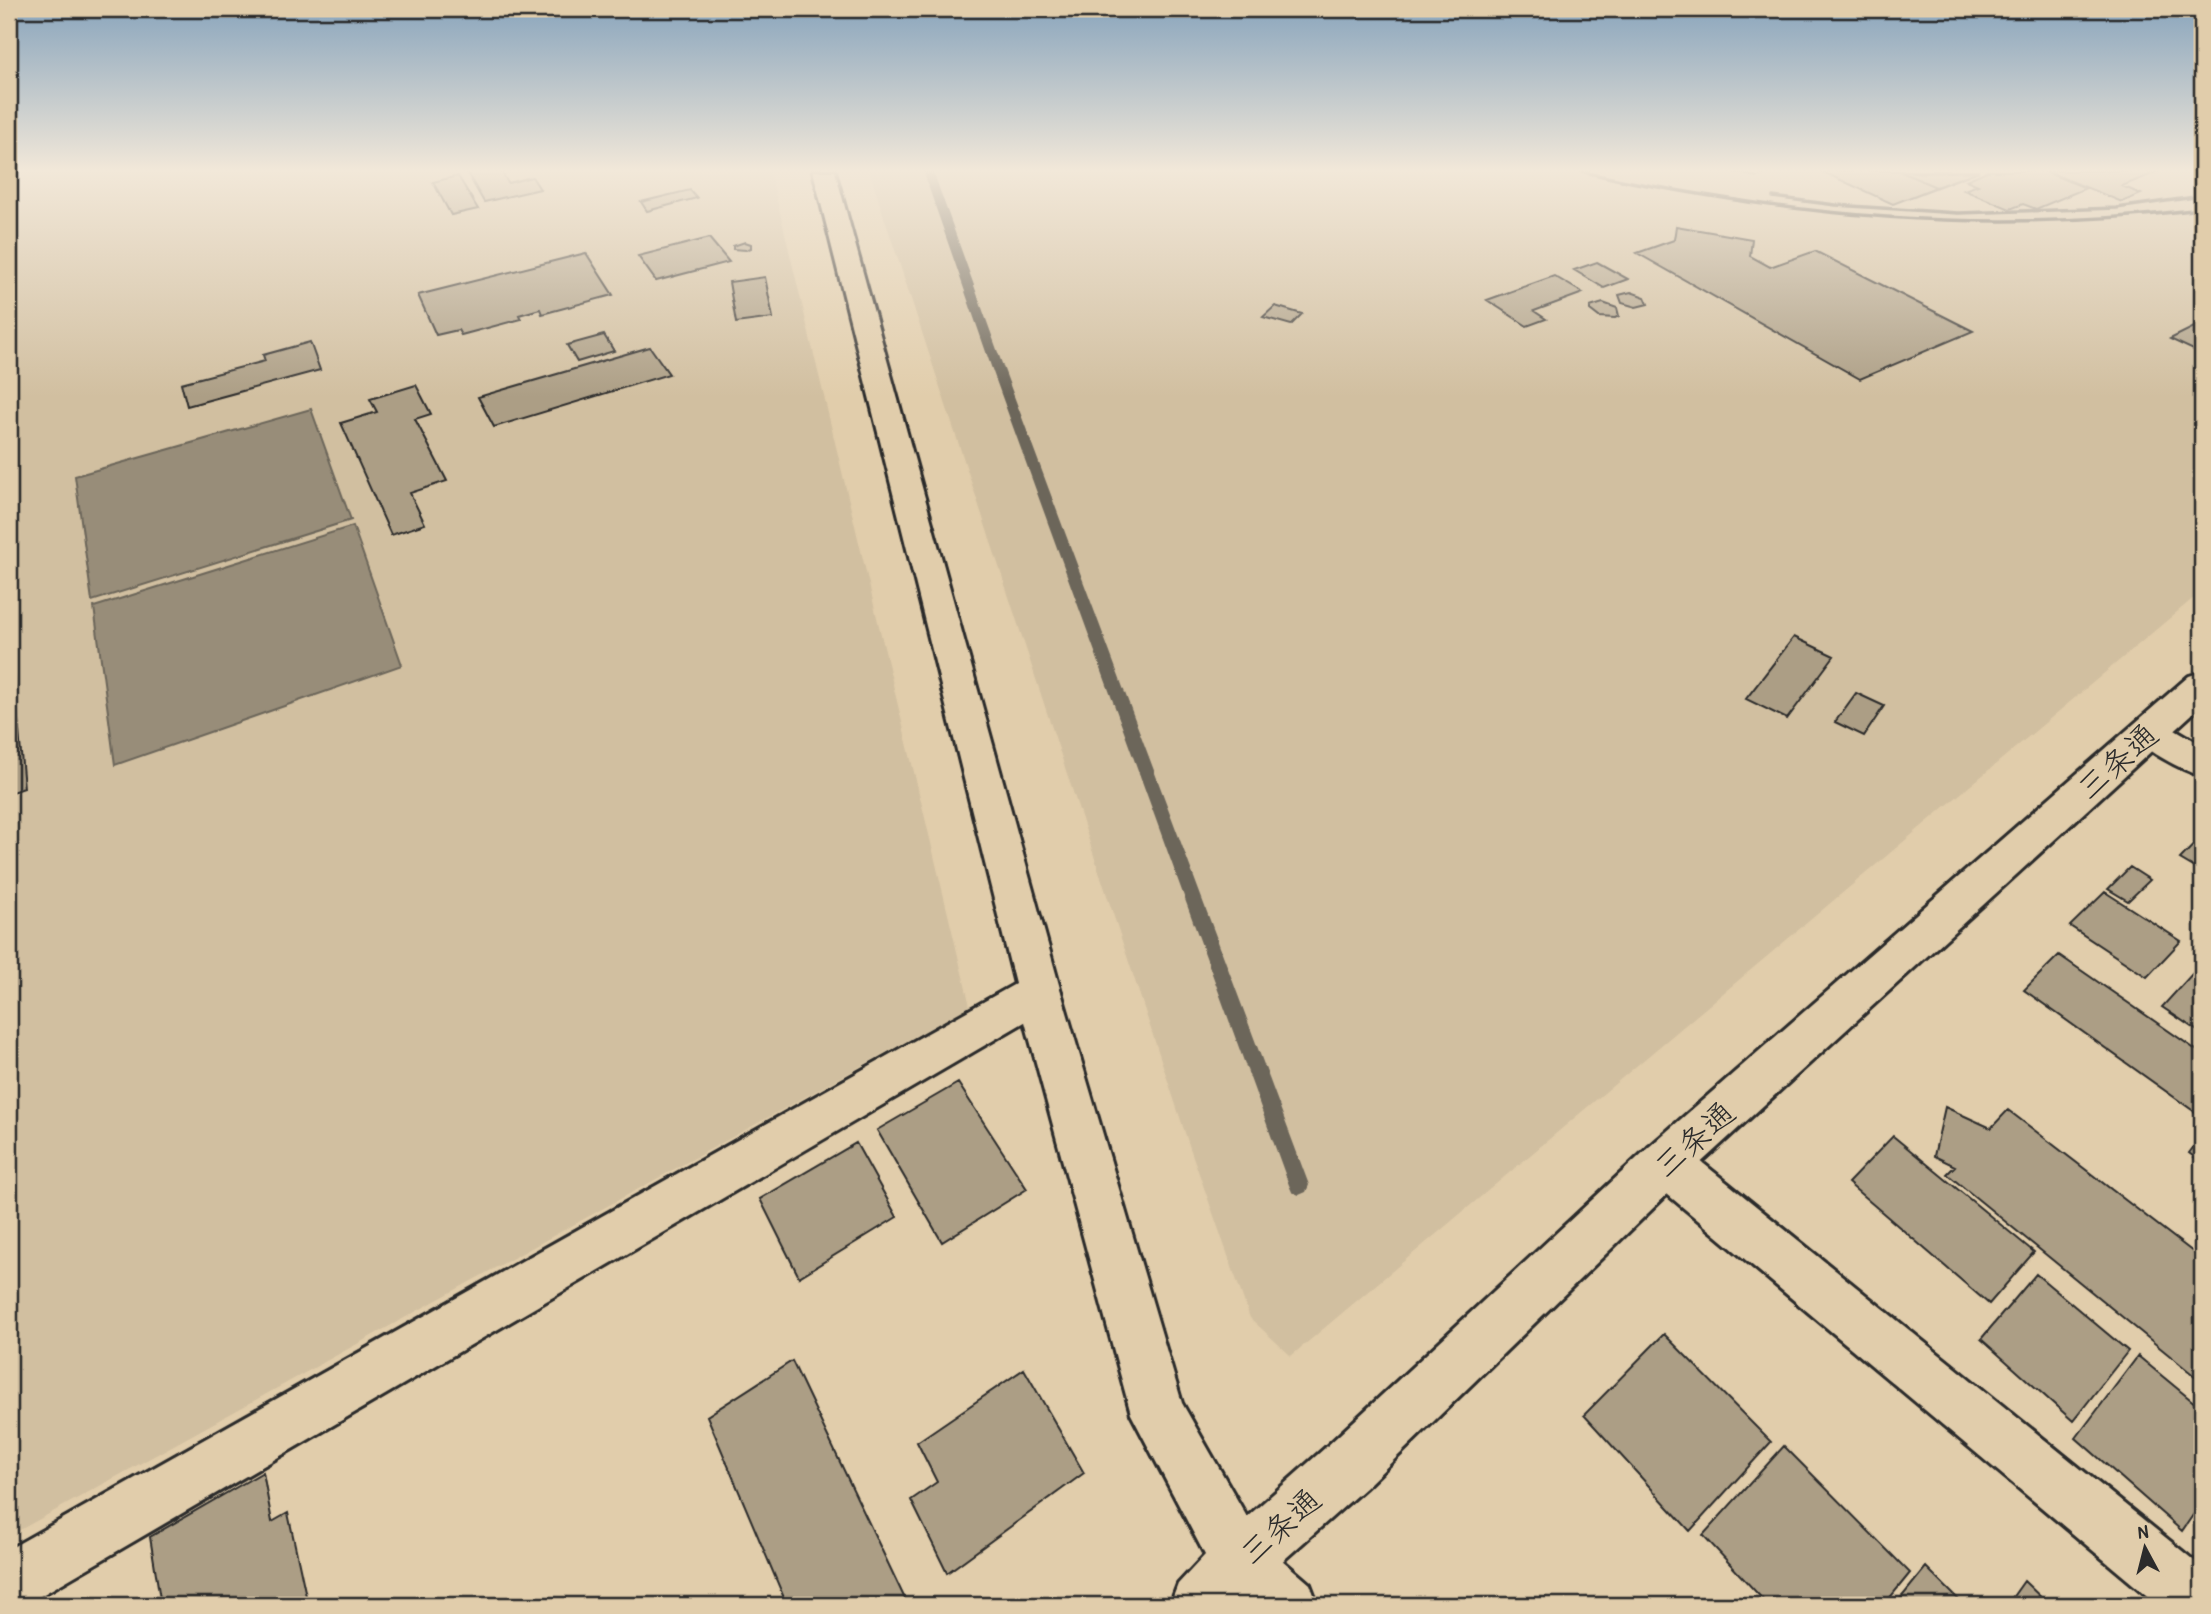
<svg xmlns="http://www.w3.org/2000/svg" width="2211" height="1614" font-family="'Patrick Hand','Klee One',sans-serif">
<rect width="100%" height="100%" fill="#e1cdab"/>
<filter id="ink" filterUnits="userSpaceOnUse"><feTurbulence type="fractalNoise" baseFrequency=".0143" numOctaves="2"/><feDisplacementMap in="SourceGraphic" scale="14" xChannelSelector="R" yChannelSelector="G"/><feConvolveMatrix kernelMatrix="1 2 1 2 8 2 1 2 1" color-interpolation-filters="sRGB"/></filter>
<g filter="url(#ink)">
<path fill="#d1bfa0" d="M9,171H770L970,1006L9,1536Z
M869,171H2202V591L1291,1356L1250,1318L1190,1148Z"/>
<path fill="#988d79" stroke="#6c665a" stroke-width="2" d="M311,409L351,520L92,601L75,476Z
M353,526L402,665L115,765L94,607Z"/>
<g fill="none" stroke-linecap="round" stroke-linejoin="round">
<path fill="#6c665a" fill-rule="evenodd" d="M923,171H933L1005,372L1309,1185L1306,1192L1299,1195L1292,1192L1289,1185L993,372Z"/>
</g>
<path fill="#ac9e85" stroke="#2b2b2b" stroke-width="2" d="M466,171H501L508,183L532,177L540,189L484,202Z
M1727,171H1774L1757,177Z
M1821,171H1899L1936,187L1893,204Z
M1821,171H1979L1893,204Z
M1899,171L1926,173L1979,171L1936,187Z
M1987,171H2043L2086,188L2036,209L2023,204L2010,209L1964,190L1978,185L1966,180Z
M2046,171H2160L2122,186L2141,194L2122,202Z
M458,176L478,209L451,215L433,182Z
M690,190L697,198L647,211L641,202Z
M1676,226L1752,239L1750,256L1770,267L1815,251L1973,331L1860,379L1637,253L1674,240Z
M709,238L729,262L656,281L638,256Z
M745,242L751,244V248L746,250L733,249V246Z
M586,253L613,295L542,314L540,309L519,315L521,319L461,335L458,330L436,335L418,295Z
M1597,262L1628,279L1604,288L1574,270Z
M1554,276L1583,293L1534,311L1546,319L1527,326L1487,300Z
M765,277L773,318L736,323L729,282Z
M1631,292L1645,297L1648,304L1636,307L1622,303L1619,295Z
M1603,303L1617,308L1619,316L1615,318L1599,317L1590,310V307Z
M1275,306L1302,314L1291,325L1263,317Z
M2202,323V354L2170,339Z
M604,335L614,351L577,362L567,345Z
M310,342L320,370L187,406L181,383L265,361L263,355Z
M650,347L669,374L494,427L478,397Z
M416,385L431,414L415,419L447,481L410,493L425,524L391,535L341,423L377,412L370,399Z
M10,627L24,788L9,793V628Z
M1794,637L1834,656L1787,719L1746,699Z
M1856,693L1884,706L1864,736L1835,722Z
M2202,836V872L2180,859Z
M2130,867L2150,880L2128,901L2108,889Z
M2105,892L2181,941L2147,977L2070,926Z
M2059,955L2202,1054V1117L2024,990Z
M2202,963V1034L2162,1007Z
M958,1083L1027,1189L942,1242L877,1130Z
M1945,1107L1991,1128L2008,1110L2202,1259V1382L1947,1174L1955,1166L1934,1156Z
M1893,1136L2034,1252L1989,1304L1848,1183Z
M2202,1136V1163L2189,1153Z
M856,1143L897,1217L799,1277L760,1199Z
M2036,1274L2128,1351L2073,1421L1981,1339Z
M1664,1334L1771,1442L1690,1531L1584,1415Z
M2138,1356L2202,1409V1502L2182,1531L2076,1438Z
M792,1361L905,1599L896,1605H787L707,1416Z
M1024,1369L1084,1473L947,1573L911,1500L937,1482L917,1442Z
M1784,1446L1910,1573L1884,1605H1768L1703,1535Z
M263,1472L272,1522L288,1513L308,1605H161L150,1537Z
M1926,1567L1964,1605H1895Z
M2024,1581L2049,1605H2007Z"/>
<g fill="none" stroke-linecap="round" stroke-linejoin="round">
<g stroke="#2b2b2b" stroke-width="6">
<path id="street" d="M2150,718L2163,722L2202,745V776C2182,770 2142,750 2132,732L2137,722Z
M1039,973L1054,979L1061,992L1054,1005L30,1602L9,1605V1549L1024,979Z
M1666,1140L1683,1147L2202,1567V1605H2158L1649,1179L1642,1163L1649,1147Z
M1240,1532L1260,1541L1310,1584L1318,1605H1246L1220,1581L1211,1561L1220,1541Z"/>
</g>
<g stroke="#2b2b2b" stroke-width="6">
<path id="secondary" d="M813,171H835L1061,992L1182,1403L1247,1517L1325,1448L1649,1147L2189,676L2202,672V705L1683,1179L1365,1488L1260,1581L1239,1605H1170L1178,1584L1205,1555L1131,1414L1017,992Z"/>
</g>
<use href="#street" fill="#e1cdab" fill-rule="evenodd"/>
<use href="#secondary" fill="#e1cdab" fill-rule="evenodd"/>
<path stroke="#2b2b2b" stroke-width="3.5" d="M1581,171C1624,182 1668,189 1711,196C1875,224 2037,229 2202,209
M1773,197L1836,205L1958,213L2116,208L2202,196"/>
</g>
</g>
<linearGradient id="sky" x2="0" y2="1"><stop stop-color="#88a4bc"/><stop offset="0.43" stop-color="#f2e8d9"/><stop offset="1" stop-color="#f2e8d9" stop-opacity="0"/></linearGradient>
<rect width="2211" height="397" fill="url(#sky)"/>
<g text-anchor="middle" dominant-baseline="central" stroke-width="5" stroke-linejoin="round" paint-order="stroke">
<g font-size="32" fill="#2b2b2b" stroke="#e1cdab">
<text transform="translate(2117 761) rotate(-42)">三条通</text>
<text transform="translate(1694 1139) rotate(-42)">三条通</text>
<text transform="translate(1280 1526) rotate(-42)">三条通</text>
</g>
</g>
<rect width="2211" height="1614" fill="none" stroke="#e1cdab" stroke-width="35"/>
<rect x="18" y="18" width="2176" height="1579" fill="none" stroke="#2b2b2b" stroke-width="2.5" filter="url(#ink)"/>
<g transform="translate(2145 1548) rotate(353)" stroke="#e1cdab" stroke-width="5" paint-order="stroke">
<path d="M0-5L12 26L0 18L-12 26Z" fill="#2b2b2b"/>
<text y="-10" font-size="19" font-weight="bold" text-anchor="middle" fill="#2b2b2b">N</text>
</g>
</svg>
